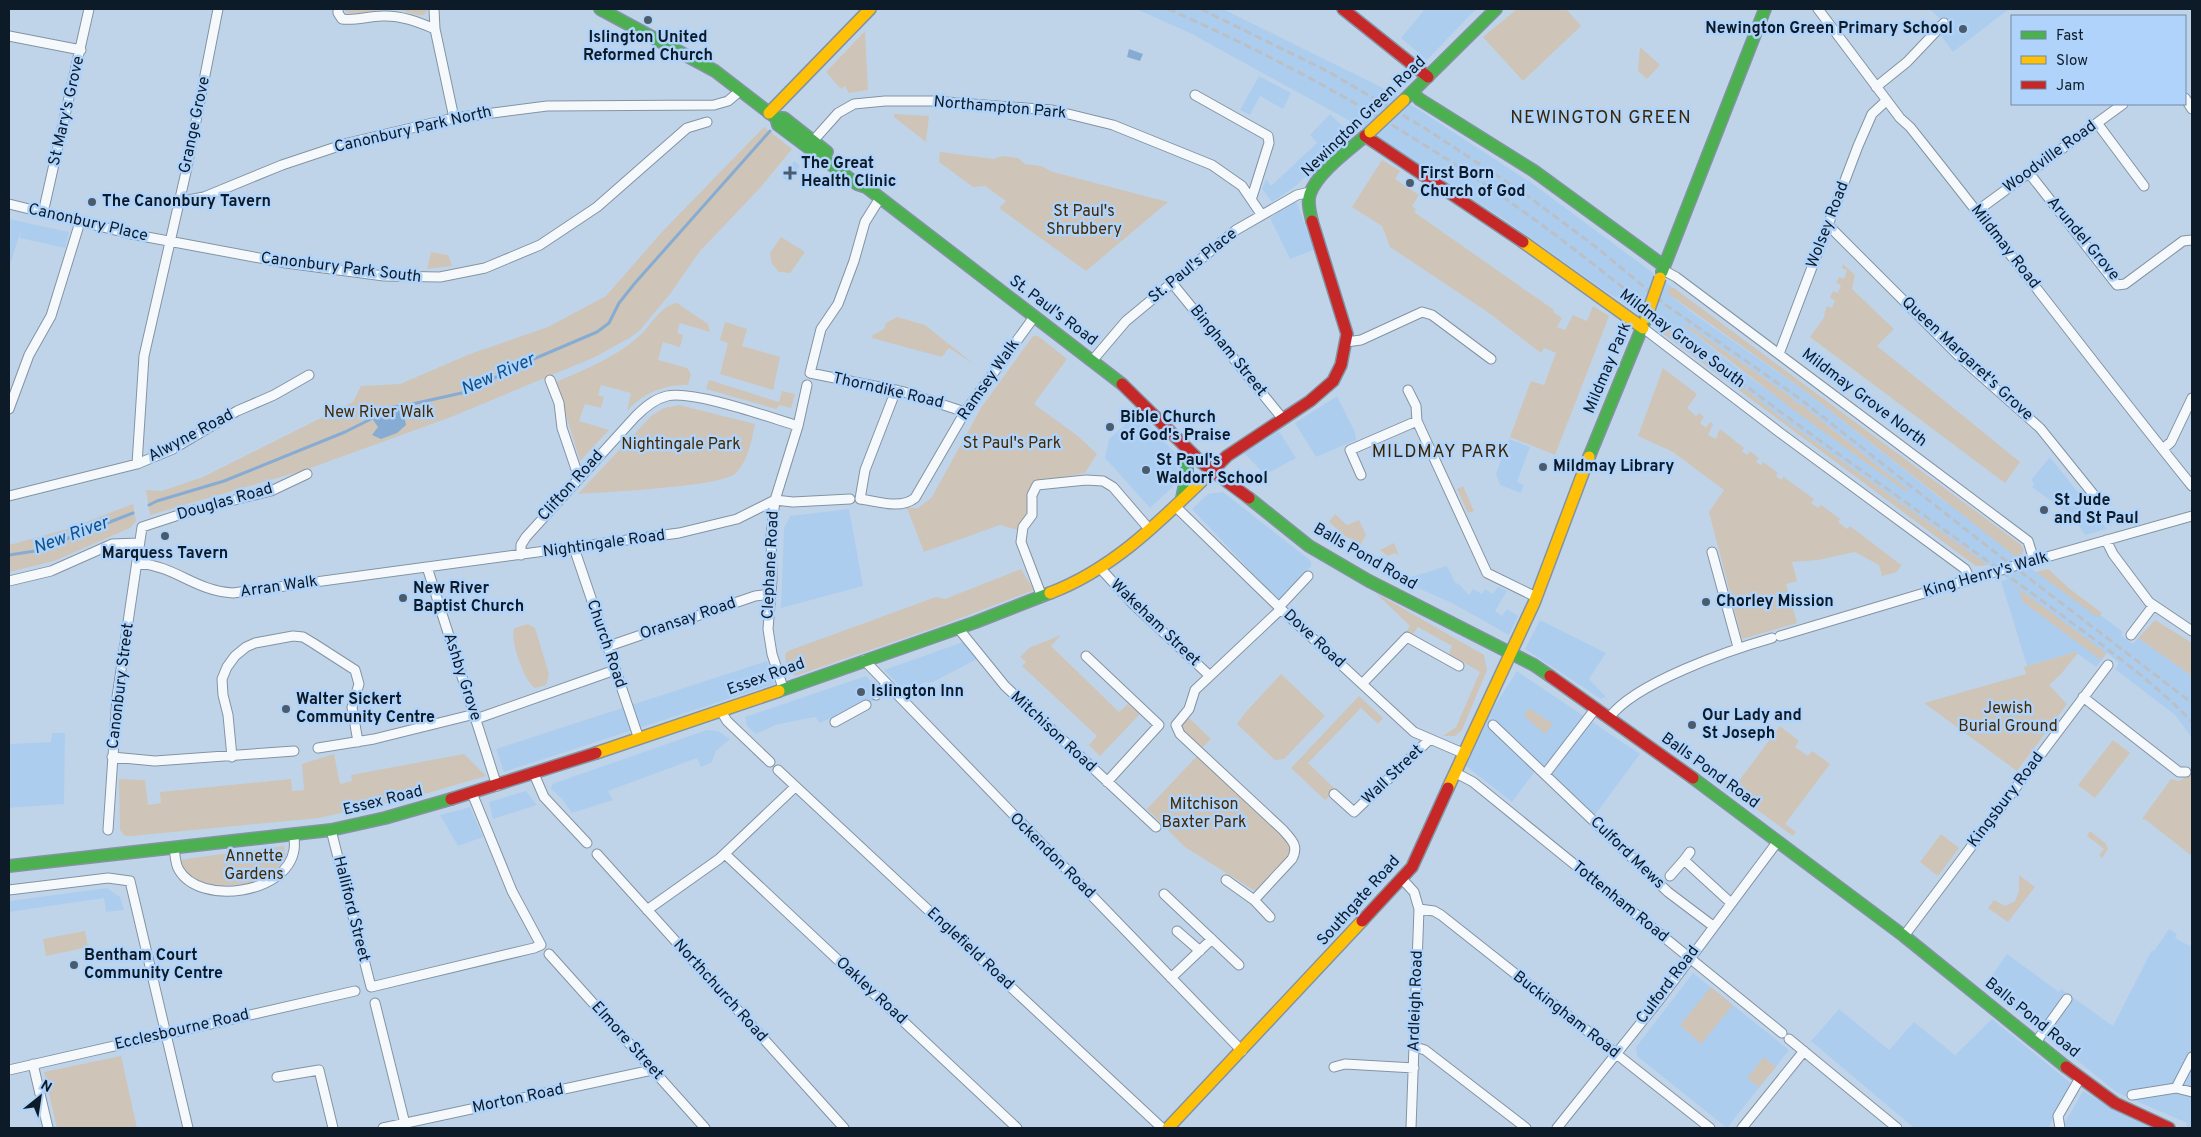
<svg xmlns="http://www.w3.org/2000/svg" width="2201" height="1137" font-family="Overpass,sans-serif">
<rect width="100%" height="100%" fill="#c0d4e9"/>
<path fill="#adcdef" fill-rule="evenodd" d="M1136,9H1223L1393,93L1533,184L1672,287L1667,293L1694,314L1805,391L1945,502L2022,547L2023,553L2017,558L2036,572L2042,571L2123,632L2121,635L2133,644L2138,638L2192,676V738L2175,715L2115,669L2119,663L2107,653L2096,667L2075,652L2027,666L2001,581L2008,579L1989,565L1976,566L1658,330L1655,325L1636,310L1602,289L1504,219L1357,125L1190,33ZM1686,324L1791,397L1796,403L1802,405L1907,490V491L1737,368L1685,326Z
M1425,9H1476L1427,60L1401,38Z
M1930,9H2009L1953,52L1939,33L1946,25Z
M1259,76L1291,93L1283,109L1260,96L1250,115L1240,110Z
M1330,114L1349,133L1296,186L1272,202L1262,189L1266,179L1271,186L1317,143L1310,135Z
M794,161L800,166L788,182L782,177Z
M1291,203H1297L1314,250L1290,259L1270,218Z
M9,219L69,232L65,248L20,238L21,230L9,268Z
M1337,396L1355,432L1356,440L1316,457L1295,423Z
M1138,413L1176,454L1178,482L1150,508L1105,458L1109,439Z
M1279,431L1296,458L1265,475L1244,453Z
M1509,439L1530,447L1517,482L1524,485L1521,493L1500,485L1496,474Z
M2050,457L2107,529L2085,535L2073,517L2032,487L2034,484L2031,480Z
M1223,492L1311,561V566L1279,601L1192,509L1208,494Z
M849,509L863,586L781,608L784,528L790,516Z
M1447,566L1456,584L1458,583L1469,595L1473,589L1482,594L1485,589L1493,594L1498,587L1507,591L1495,611L1502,616L1507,609L1518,616L1509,635L1452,603L1413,586L1408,578Z
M1540,620L1606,653L1589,679L1606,697L1601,699L1525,649Z
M963,642L977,659L933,682L923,683L909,695L884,670Z
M767,661L774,684L504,772L496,749Z
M1517,671L1640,754L1595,815L1549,772L1536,770L1512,802L1466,766L1495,705Z
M866,676L881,693L867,706L864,703L820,723L815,717L775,725L756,734L747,726L745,717Z
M707,730L718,731L730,739L716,751L712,762L701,767L697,758L608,791L613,800L572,813L562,799L551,789L552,784Z
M52,733H65L64,804L9,808V744L51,742Z
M526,791L537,805L493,819L489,802Z
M470,807L483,837L458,846L440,815Z
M107,888L120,897L124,910L106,912L104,898L9,912V901Z
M2169,929L2177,934L2175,938L2192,947V1128L2186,1126L2187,1123L2116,1092L1985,985L2007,954L2059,992L2061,989L2113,1026L2152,950L2154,951Z
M1693,973L1789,1050L1727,1128L1637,1056L1636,1047Z
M1839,1009L1889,1050L1914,1022L1955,1055L1992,1019L2072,1084L2048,1128H1914L1811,1041Z
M2083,1091L2120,1113L2153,1128H2068L2064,1124Z"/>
<path fill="#cec4b8" d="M344,9H428L424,15C414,16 409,12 400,10C382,7 365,15 347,13Z
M1517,9H1566L1581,26L1523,81L1483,37Z
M865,31L868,90L849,93L845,86L841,89L826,72Z
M1640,47L1660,65L1647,79L1638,71Z
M894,114L929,116L926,142L894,117Z
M764,127L792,149L760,188L700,251L670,294L640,330L631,337L595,357L451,417L305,470L150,515L146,490L162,491L203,477L353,402L361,386L400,384L470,354L548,327L606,296L661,233Z
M940,152L994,159L1002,156L1018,158L1025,164L1041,166L1053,172L1168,202L1086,271L999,208L1006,201L985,186L973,187L939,162Z
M1382,160L1400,171L1395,179L1419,195L1412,206L1416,209L1414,212L1554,310L1553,312L1562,318L1557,327L1565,330L1573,315L1587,321L1593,306L1609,316L1555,455L1510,437L1531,381L1544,385L1556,353L1544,348L1541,353L1489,313L1390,247L1382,226L1352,207Z
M781,237L805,252L790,273L779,272L772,264L770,253Z
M431,252L448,255L452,266L427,269Z
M1843,264L1855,275L1852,289L1894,329L1877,346L2020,462L2005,483L1810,337L1825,316L1824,315L1827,306L1832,308L1835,300L1830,298L1833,291L1838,293L1841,285L1836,283L1839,277L1844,279L1847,270L1842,268Z
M1670,288H1674L2020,544L2024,550L2021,555L2016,557L1805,391L1667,293Z
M677,303L708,324L710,332L680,323L677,333L683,335L680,347L663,342L658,360L687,368L691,374L688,385C663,385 643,393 627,411L631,393L601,385L598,395L604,397L601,408L585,404L579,421L609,430L580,461L556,382C584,370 614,358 637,338C650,328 660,305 677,303Z
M897,317L925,325L974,364L949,348L942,357L872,338L873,335L884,329L886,323Z
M1657,319L1783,419L1988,565L1976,566L1658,330L1656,325Z
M725,322L747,329L742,346L780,357L773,390L720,374L728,343L720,340Z
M1686,324L1791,397L1796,403L1802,405L1908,490L1906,492L1791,408L1685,326Z
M1033,336H1038L1067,359L1034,404L1079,437L1097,454L1085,473L1036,482L1029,516L1022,521L1018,530L1000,525L924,552L907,508H918L932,497L981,408Z
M1663,368L1697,394L1687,408L1696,416L1699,413L1704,417L1700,423L1706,428L1710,422L1713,424L1708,435L1716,439L1720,429L1744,448L1742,451L1747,455L1750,451L1759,458L1756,462L1761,465L1763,462L1778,473L1776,476L1781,480L1784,476L1785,478L1814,499L1811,503L1818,508L1821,505L1840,519L1838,522L1847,529L1850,526L1901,565L1904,561L1897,572L1882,576L1879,565L1855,552L1818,560L1792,562L1797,581L1786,584L1797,623L1742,639L1709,512L1724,490L1673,452L1638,436Z
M709,380L779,402L782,391L795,394L791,408L780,405L776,409L706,389Z
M679,405L755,424C751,442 749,459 736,473C723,487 603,492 578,494L651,416L664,408Z
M1463,486L1474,511L1468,513L1457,489Z
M133,504L136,521L130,528L54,561L9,572V545L67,529Z
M1335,514L1347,525L1359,520L1366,535L1361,544L1345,536L1329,522Z
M1394,543L1399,556L1395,553L1388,556L1380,550Z
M1021,569L1034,590L945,624L795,676L787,669L785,654L788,651L936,597L945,599Z
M2048,569L2071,590L2102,613L2097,617L2036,572Z
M2007,580L2106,653L2101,660L2022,601L2020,591Z
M1376,593L1484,655L1487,670L1462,730L1455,736H1443L1456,727L1480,672L1449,654L1452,646L1418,627L1413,634L1407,630L1410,626Z
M2155,620L2192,643V676L2138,638Z
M528,624L535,628L549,674L546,685L535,688C525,683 508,636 515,628Z
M1061,635L1051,646L1119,712L1128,704L1140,714L1100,756L1089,745L1097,736L1022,666L1026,662L1020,657L1029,648Z
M2075,652L2078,653L2061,674L2049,685L2067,704L2017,771L1924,703L2026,674L2024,667Z
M1281,674L1325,716L1284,759L1275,760L1237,724L1245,713Z
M1359,696L1383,718L1378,724L1361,708L1308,763L1336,790L1325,800L1291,768Z
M1529,708L1553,724L1545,734L1524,716Z
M1188,717L1211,739L1202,748L1181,728Z
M1780,726L1799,741L1795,747L1808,756L1812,751L1830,764L1785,824L1796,832L1793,836L1722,784L1725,780L1735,786Z
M2113,740L2130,753L2095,798L2078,785Z
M334,754L340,784L352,781L351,775L464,754L486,776L428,793L319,818L132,836H125L120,830L119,779L145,780L148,805L161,803L160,792L291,779L292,791L304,790L302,764Z
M1197,756L1292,846L1293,851L1255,891L1185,847L1147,809Z
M2192,769V856L2146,820L2142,819L2171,779L2179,781L2186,777Z
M2090,831L2106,844L2108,849L2102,858L2099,855L2104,849L2087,836Z
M1941,834L1959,848L1938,876L1920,862Z
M284,846L286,857L275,871L259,883L216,886L197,880L182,870L180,860L229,853V858L239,857V852Z
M2019,875L2035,887L2008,922L1988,908L1994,900L2005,906L2015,901L2019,891Z
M85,931L88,947L46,956L43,939Z
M1711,987L1733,1005L1701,1044L1680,1025Z
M121,1056L137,1128H57L44,1072Z
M1764,1057L1776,1067L1759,1087L1747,1078Z"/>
<path fill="#87acd3" d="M1129,49L1143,54L1140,61L1127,57Z
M394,405H402L406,425L397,433L381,439L372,435L378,427L369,414Z"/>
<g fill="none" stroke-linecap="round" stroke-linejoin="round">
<path stroke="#87acd3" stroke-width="3" d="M399,407L466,392L522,364L597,332L609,323L619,303L635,283L770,131
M149,505L157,501L224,481L345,432L375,417
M9,555L35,551L133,513"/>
<g stroke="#8393a3" stroke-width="11">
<path id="street" d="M338,9V13L342,19C355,21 369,16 382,16C401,15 418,22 435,29
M434,9L435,29L454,118
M1818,9L1900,118L1910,127C2005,246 2096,367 2192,486
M9,36L81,50
M1876,87L1907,62L1944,23
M1195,95L1268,136L1269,143L1252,197
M2185,98L2192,109
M2097,123L2144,186
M813,141L838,113L854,104L885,101H933L1052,110L1113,125L1212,165L1242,186L1261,214
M2029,173L2117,285L2125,284L2183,241L2192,240
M880,198L865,222L854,261L838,304L821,329L810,373L904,392L965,412
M178,202L204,197L282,165L348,143L454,118L547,106L714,105L728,101L741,90
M9,204L131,234L286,263L384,276L440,277L485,268L540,245L597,207L687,128L707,122
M1977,211L2123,104
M43,213L89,9
M1828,225L1962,359L2040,428L2098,500
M1663,270L1676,277L2028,541L2034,560
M1172,283L1283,419
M1643,328L1779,432L1965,569L1970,579
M1346,342L1361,340L1422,312L1432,315L1491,359
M1779,354L1858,146L1872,114L1886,101
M1092,361L1126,321L1236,230L1297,195L1310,192
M550,380L559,403L562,428L579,478
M896,390L865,470L860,499C877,501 900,510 915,498L965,412L1034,317
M1408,390L1416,406L1417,421L1487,573L1536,597
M9,409L29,355L51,316L80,222
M2163,449L2171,442L2192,398
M137,464L144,356L186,172L218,9
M1361,475L1350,450L1417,421
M9,496L137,464L173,449L237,411L274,395L309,375
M775,500L793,502L850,499
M1175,506L1281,609L1414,732L1465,754
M2106,540L2113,554L2149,602L2192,631
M574,548L639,739
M1712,552L1738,647
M521,555V545L526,537L635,417C644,408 654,399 667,396C694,390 768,417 798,426
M2029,562L2192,516
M137,563C176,566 195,591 233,593L679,533L737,519L775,500
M427,567L497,786
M1101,569L1133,604L1210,676
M9,581L51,571L112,544L139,543
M1042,597L1021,542L1023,527L1032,515V495L1037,485L1086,480L1103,481L1113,487L1150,530
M1279,607L1308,576
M958,628L1005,686L1156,827
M2131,635L2153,606
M1780,636L1998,571
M606,647L755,596L771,594
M1086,656L1159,725L1107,782
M864,660L1242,1051
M1362,684L1407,637L1459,666
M783,688L772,654L768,629L772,580L771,536L775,500L798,426L807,385
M876,695L886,685
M2083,697L2179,772H2186
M721,711L727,721L770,762
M1609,718C1634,683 1730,650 1772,638
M476,719L615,670
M835,722L866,705
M1493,725L1668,892L1713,926
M318,748L374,739L475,714
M112,757L155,761L294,751
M232,757L228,715L223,695L222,679L227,667L235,656L246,647L255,643L293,636L303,637L313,643L355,670L359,684L352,707L358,742
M778,770L1162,1128
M1456,773L1473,782L1782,1033
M1546,773L1596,708
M534,774L544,797L587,843
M1334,794L1354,812L1429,740
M108,830L117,697L142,527L194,510L271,491L307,474
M331,830L371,987L534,948L541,945L512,891L472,793
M174,847C175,854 175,864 179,870C200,906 287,894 294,850C295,845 294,840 294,835
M597,854L844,1128
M725,854L1017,1128
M1684,860L1690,852
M1670,876L1684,860L1731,903
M1226,880L1254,900L1270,917
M1403,880L1414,892L1419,909L1411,1128
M9,890L108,878L130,881L188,1128
M1164,894L1239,965
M1254,900L1292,859C1299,846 1292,840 1283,830L1180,734L1176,725L1189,709L1195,690L1281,609
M1419,909L1434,911L1441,915L1710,1128
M647,910L719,859L795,787
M1177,931L1200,951
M1904,936L2108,665
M549,954L705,1128
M1171,978L1212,939
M375,1003L406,1128
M1789,1039L1897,1128
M2036,1042L2067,999
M1415,1047L1425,1050L1526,1128
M33,1064L48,1128
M1334,1067L1345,1064L1414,1068
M9,1070L355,991
M277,1077L319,1070L333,1128
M2176,1088L2192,1057
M2132,1095L2176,1088L2192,1092
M383,1128L652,1070
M1557,1128L1660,999L1778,841
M1742,1128L1804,1051
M2060,1128L2058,1116L2080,1078"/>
</g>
<g stroke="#8393a3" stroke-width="14">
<path id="fast" d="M600,9L715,71L776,118H784L827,152
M1413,92L1419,99L1534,171L1664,266
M1404,100L1496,9
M776,118L778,125L857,184L866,187L1122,384
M1312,221C1310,212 1307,202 1310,194C1317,172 1353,147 1370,132
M1662,272L1765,9
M1589,457L1646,318
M1182,498L1187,474V450
M1249,498L1309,546L1369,581L1534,665L1550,676
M779,691L976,622L1050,593
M1693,778L1904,936L2066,1067
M9,866L331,830L385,818L451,799"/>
</g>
<g stroke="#8393a3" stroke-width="14">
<path id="slow" d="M769,113L870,9
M1523,242L1643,328
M1050,593C1116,568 1164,517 1214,469
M596,753L779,691
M1448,788L1534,603L1589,457
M1168,1128L1362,921"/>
</g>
<g stroke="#8393a3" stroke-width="14">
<path id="jam" d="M1343,9L1428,77
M1365,136L1523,242
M1122,384L1202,463L1249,498
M1214,469L1227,456L1310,401L1333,381L1341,365L1347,334L1312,221
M1550,676L1693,778
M451,799L596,753
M1362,921L1412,867L1448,788
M2066,1067L2115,1103L2169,1128"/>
</g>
<use href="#street" stroke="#f6f9fc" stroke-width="9"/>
<use href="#fast" stroke="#4caf50" stroke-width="11"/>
<use href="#slow" stroke="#ffc107" stroke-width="11"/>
<use href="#jam" stroke="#c62828" stroke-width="11"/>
<path stroke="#bac0c5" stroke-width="3" stroke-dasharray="8 4" stroke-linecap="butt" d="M1168,9C1298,66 1423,138 1538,222C1622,284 1701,353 1786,416C1875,481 1967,545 2056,611C2103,646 2152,680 2192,722
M1201,9L1327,71L1423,127L1525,194L1596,247L1666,305L1799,398L1983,543L2192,703"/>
<g stroke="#8393a3" stroke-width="11" stroke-linecap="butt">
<path id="street-bridge" d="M1998,571L2024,563"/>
</g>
<g stroke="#8393a3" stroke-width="14" stroke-linecap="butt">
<path id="slow-bridge" d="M1370,132L1404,100
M1646,318L1660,278"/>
</g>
<use href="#street-bridge" stroke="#f6f9fc" stroke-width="9"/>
<use href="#slow-bridge" stroke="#ffc107" stroke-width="11"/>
</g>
<g fill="#4c5b6c" stroke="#afd3fa" stroke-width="2">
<circle cx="648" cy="20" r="5"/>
<circle cx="1963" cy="29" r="5"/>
<path d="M787.5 165.5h5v5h5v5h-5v5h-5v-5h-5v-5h5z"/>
<circle cx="1410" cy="183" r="5"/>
<circle cx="92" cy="202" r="5"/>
<circle cx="1110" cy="427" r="5"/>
<circle cx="1543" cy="467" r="5"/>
<circle cx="1146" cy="470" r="5"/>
<circle cx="2044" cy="510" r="5"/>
<circle cx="165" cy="536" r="5"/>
<circle cx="403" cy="598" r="5"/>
<circle cx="1706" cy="602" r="5"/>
<circle cx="861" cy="692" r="5"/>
<circle cx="286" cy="709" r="5"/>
<circle cx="1692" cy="725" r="5"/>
<circle cx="74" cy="965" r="5"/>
</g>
<g text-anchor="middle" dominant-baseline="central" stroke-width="5" stroke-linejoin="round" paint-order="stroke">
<g font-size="16" font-weight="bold" fill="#0d1a28" stroke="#afd3fa" text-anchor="start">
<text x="1953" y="29" text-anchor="end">Newington Green Primary School</text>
<text x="648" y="38" text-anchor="middle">Islington United<tspan x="648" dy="18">Reformed Church</tspan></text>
<text x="801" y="164">The Great<tspan x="801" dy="18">Health Clinic</tspan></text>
<text x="1420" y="174">First Born<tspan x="1420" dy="18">Church of God</tspan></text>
<text x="102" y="202">The Canonbury Tavern</text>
<text x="1120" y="418">Bible Church<tspan x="1120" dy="18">of God's Praise</tspan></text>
<text x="1156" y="461">St Paul's<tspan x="1156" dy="18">Waldorf School</tspan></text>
<text x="1553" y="467">Mildmay Library</text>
<text x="2054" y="501">St Jude<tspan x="2054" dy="18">and St Paul</tspan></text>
<text x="165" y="554" text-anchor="middle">Marquess Tavern</text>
<text x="413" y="589">New River<tspan x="413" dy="18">Baptist Church</tspan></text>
<text x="1716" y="602">Chorley Mission</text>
<text x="871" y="692">Islington Inn</text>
<text x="296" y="700">Walter Sickert<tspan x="296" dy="18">Community Centre</tspan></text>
<text x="1702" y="716">Our Lady and<tspan x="1702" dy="18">St Joseph</tspan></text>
<text x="84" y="956">Bentham Court<tspan x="84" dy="18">Community Centre</tspan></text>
</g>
<g font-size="16" fill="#0d1a28" stroke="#afd3fa">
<text transform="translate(1000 108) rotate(5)">Northampton Park</text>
<text transform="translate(67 111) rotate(-77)">St Mary's Grove</text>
<text transform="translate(1364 117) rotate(-44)">Newington Green Road</text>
<text transform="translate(195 125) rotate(-78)">Grange Grove</text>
<text transform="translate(413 130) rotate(-13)">Canonbury Park North</text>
<text transform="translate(2050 157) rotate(-36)">Woodville Road</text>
<text transform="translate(88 223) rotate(13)">Canonbury Place</text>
<text transform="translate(1828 225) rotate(-69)">Wolsey Road</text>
<text transform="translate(2083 239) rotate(50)">Arundel Grove</text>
<text transform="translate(2005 247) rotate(52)">Mildmay Road</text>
<text transform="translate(1193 266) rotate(-39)">St. Paul's Place</text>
<text transform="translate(341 268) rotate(7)">Canonbury Park South</text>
<text transform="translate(1053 311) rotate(37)">St. Paul's Road</text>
<text transform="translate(1682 339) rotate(37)">Mildmay Grove South</text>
<text transform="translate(1228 351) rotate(51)">Bingham Street</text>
<text transform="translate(1967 359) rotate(43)">Queen Margaret's Grove</text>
<text transform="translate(1608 368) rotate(-67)">Mildmay Park</text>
<text transform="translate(989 380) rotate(-55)">Ramsey Walk</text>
<text transform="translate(888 391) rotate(13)">Thorndike Road</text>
<text transform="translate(1864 398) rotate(37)">Mildmay Grove North</text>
<text transform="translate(191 436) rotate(-28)">Alwyne Road</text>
<text transform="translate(571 486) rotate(-48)">Clifton Road</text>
<text transform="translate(225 502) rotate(-16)">Douglas Road</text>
<text transform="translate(604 544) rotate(-8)">Nightingale Road</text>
<text transform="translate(1365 557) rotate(30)">Balls Pond Road</text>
<text transform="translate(771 565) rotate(-87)">Clephane Road</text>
<text transform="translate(1986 575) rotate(-16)">King Henry's Walk</text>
<text transform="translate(279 587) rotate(-8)">Arran Walk</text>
<text transform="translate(688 619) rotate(-19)">Oransay Road</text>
<text transform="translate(1155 623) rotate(44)">Wakeham Street</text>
<text transform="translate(1314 639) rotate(43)">Dove Road</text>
<text transform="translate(606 644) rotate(71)">Church Road</text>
<text transform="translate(462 677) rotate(72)">Ashby Grove</text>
<text transform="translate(766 677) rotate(-20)">Essex Road</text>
<text transform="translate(121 686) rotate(-83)">Canonbury Street</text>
<text transform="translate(1053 732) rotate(43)">Mitchison Road</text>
<text transform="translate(1710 771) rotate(36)">Balls Pond Road</text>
<text transform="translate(1393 775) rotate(-44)">Wall Street</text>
<text transform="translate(2006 800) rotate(-53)">Kingsbury Road</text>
<text transform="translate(383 801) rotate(-14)">Essex Road</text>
<text transform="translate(1627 853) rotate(44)">Culford Mews</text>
<text transform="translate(1052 856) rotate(45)">Ockendon Road</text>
<text transform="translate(1359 901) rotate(-48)">Southgate Road</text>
<text transform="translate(1620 902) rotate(39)">Tottenham Road</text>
<text transform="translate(351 909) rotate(76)">Halliford Street</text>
<text transform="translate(970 949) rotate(43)">Englefield Road</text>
<text transform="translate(1668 985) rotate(-53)">Culford Road</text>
<text transform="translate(720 991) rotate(48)">Northchurch Road</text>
<text transform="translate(871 991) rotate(43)">Oakley Road</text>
<text transform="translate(1416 1001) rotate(-88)">Ardleigh Road</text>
<text transform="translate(1566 1015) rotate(38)">Buckingham Road</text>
<text transform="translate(2032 1018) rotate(39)">Balls Pond Road</text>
<text transform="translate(182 1030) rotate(-13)">Ecclesbourne Road</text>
<text transform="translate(627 1041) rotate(48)">Elmore Street</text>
<text transform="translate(518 1099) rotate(-12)">Morton Road</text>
</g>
<g font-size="16" fill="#452900" stroke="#afd3fa">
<text x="1084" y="212">St Paul's<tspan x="1084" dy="18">Shrubbery</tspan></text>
<text x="379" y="413">New River Walk</text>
<text x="1012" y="444">St Paul's Park</text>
<text x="681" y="445">Nightingale Park</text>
<text x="2008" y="709">Jewish<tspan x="2008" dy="18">Burial Ground</tspan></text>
<text x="1204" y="805">Mitchison<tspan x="1204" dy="18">Baxter Park</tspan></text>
<text x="254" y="857">Annette<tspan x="254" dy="18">Gardens</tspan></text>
</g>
<g font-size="18" letter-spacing="1" fill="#3d2502" stroke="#afd3fa">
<text x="1601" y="118">NEWINGTON GREEN</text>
<text x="1441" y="452">MILDMAY PARK</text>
</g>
<g font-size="18" font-style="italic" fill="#0e518a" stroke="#afd3fa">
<text transform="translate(498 375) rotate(-24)">New River</text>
<text transform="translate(71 536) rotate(-20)">New River</text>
</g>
</g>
<rect width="2201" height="1137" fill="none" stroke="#0d1a28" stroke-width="20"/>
<rect x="2011" y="15" width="175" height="90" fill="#afd3fa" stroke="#6e89a6"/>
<rect x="2021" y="31" width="25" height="8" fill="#4caf50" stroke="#6e89a6"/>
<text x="2056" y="40" font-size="15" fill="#0d1a28">Fast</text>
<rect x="2021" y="56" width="25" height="8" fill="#ffc107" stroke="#6e89a6"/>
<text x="2056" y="65" font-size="15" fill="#0d1a28">Slow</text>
<rect x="2021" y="81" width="25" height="8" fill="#c62828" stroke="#6e89a6"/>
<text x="2056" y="90" font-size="15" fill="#0d1a28">Jam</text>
<g transform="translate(40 1097) rotate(30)" stroke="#afd3fa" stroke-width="4" paint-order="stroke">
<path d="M0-4L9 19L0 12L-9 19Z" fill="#0d1a28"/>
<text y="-8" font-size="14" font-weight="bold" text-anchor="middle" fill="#0d1a28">N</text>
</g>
</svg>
